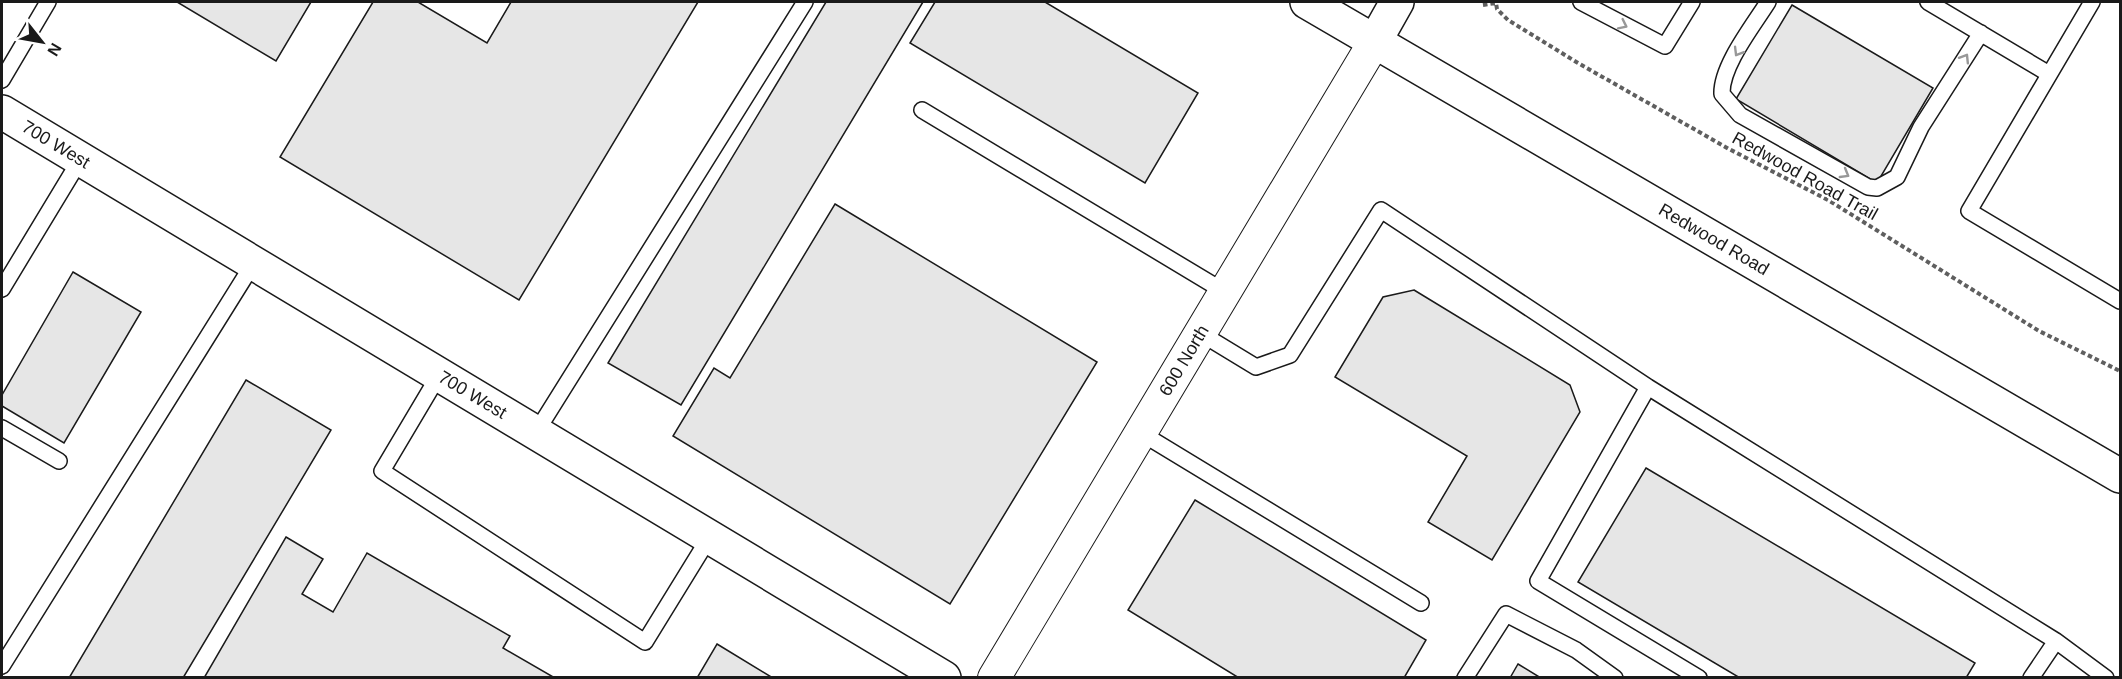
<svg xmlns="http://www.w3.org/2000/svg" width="2122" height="679" font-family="Arial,sans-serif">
<rect width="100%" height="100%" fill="#fff"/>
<path fill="#e6e6e6" stroke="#1a1a1a" stroke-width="1.5" d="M177,2H311L276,61Z
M373,2H418L487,43L511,2H698L519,300L280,157Z
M826,2H923L681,405L608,363Z
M935,2H1045L1198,93L1145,183L910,43Z
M1792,5L1933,88L1877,183L1736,99Z
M835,204L1097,362L950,604L673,436L714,368L730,378Z
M73,272L141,312L64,443L2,406V395Z
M1414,290L1570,385L1580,412L1492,560L1428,522L1467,456L1335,377L1383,297Z
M246,380L331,430L183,678H69Z
M1646,468L1975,663L1966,678H1740L1578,582Z
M1195,500L1426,640L1404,678H1239L1128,610Z
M286,537L323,559L302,594L333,612L367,553L510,636L503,648L555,678H204Z
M717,644L773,678H697Z
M1518,664L1541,678H1510Z"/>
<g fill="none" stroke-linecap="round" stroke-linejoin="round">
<g stroke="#1a1a1a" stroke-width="18">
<path id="service" d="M1581,2L1665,46L1692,2
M1768,2C1753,26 1721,66 1722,94L1740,115L1868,187L1877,188L1897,177L1921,127L1981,33
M1928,2L2049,74
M2092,2L1969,211L2120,301
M2,80L48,2
M922,110L1225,292
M2,289L80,160
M1200,333L1256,367L1290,355L1381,210L1648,387L2056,641L2106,678
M439,375L382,471L645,642L709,538
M1648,387L1538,581L1699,678
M2,428L59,461
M1141,433L1421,603
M535,434L805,2
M2,666L253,264
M1465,678L1506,614L1576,650L1615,678
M2031,678L2056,641"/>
</g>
<g stroke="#1a1a1a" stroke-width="34">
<g id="minor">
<path id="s1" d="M994,678L1375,41"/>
</g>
</g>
<g stroke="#1a1a1a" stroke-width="36">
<g id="tertiary">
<path d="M1375,41L1397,2"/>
<path id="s2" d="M2,112L944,678"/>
</g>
</g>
<g stroke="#1a1a1a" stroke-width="36">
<g id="secondary">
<path id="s3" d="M1307,2L2120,476"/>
</g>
</g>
<path stroke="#5f5f5f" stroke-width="4" stroke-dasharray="4.5 3" stroke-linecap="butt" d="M1483,5L1496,3L1497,9L1508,20L1578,63L1729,149L1828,200L2039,331L2120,371"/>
<use href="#service" stroke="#fff" stroke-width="15"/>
<use href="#minor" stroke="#fff" stroke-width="32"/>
<use href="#tertiary" stroke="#fff" stroke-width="33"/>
<use href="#secondary" stroke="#fff" stroke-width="33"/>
</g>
<defs><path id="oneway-chevron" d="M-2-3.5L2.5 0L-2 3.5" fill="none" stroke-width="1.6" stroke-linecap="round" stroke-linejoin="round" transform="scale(1.5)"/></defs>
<g stroke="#989898">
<use href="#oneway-chevron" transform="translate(1623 25) rotate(26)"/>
<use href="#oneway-chevron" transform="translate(1738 52) rotate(121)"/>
<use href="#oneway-chevron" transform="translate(1965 58) rotate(-58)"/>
<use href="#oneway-chevron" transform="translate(1845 174) rotate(30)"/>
</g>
<g text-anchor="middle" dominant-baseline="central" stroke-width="4.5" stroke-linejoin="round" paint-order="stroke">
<g font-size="18" fill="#1a1a1a" stroke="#fff">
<text stroke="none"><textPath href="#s2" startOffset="63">700 West</textPath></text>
<text transform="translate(1805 176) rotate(29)">Redwood Road Trail</text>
<text stroke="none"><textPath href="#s3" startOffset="471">Redwood Road</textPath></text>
<text stroke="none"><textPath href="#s1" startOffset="370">600 North</textPath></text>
<text stroke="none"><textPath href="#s2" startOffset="549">700 West</textPath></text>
</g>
</g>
<rect width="2122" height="679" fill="none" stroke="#1a1a1a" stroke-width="6"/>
<g transform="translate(42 42) rotate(121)" stroke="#ffffff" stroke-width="4.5" paint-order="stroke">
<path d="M0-4.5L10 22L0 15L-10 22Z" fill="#1a1a1a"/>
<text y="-9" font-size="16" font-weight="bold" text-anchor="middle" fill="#1a1a1a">N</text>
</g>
</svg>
